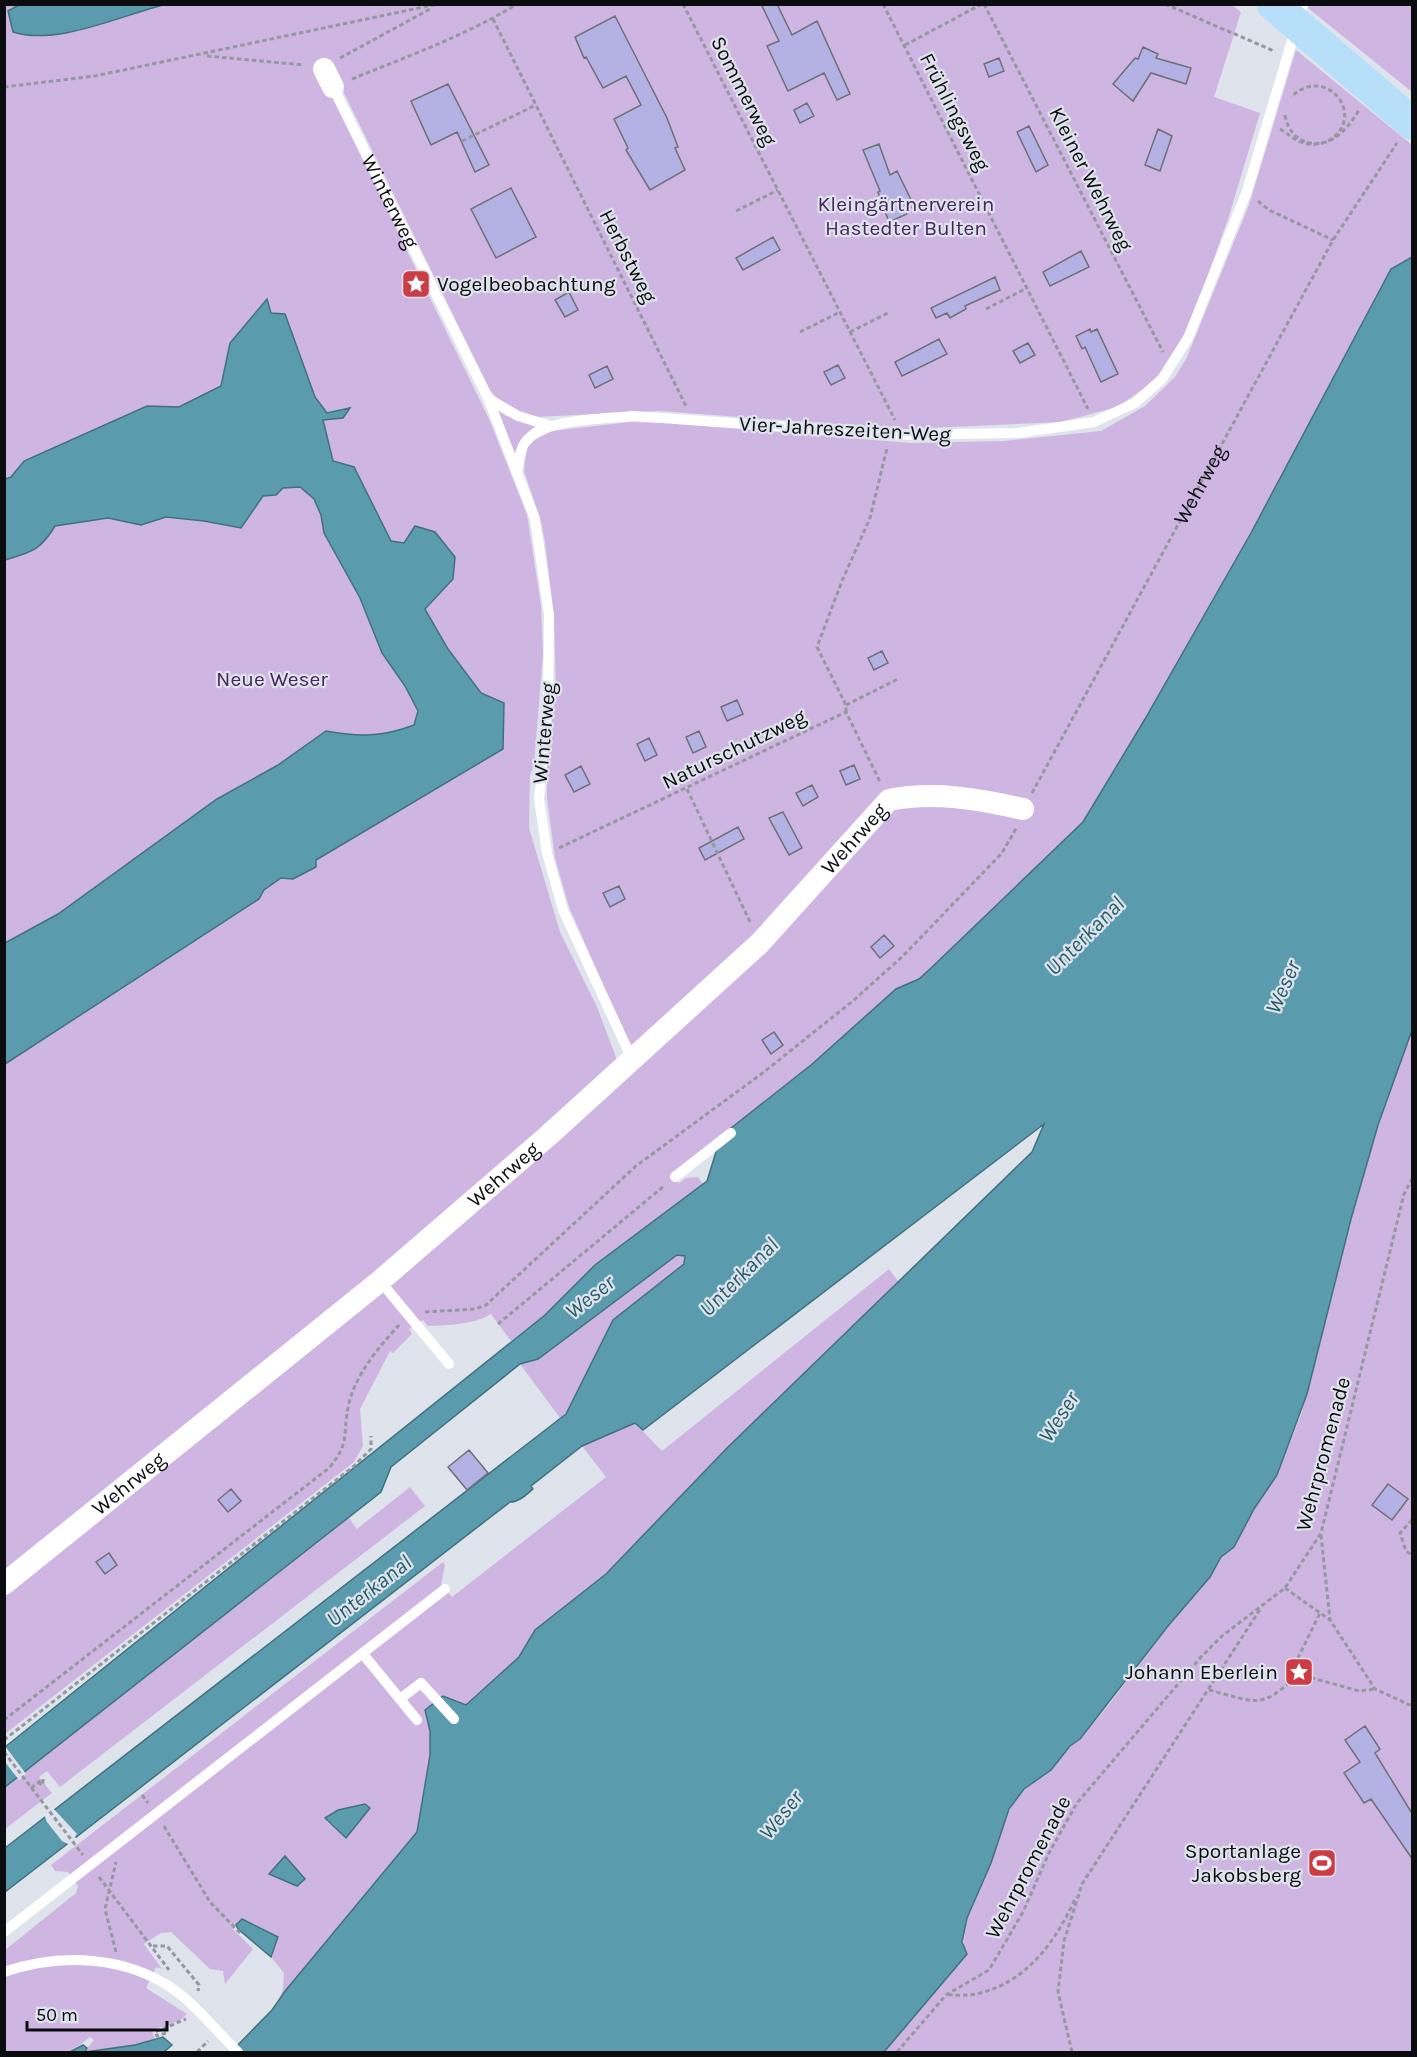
<svg xmlns="http://www.w3.org/2000/svg" width="1417" height="2057" font-family="Karla,sans-serif">
<rect width="100%" height="100%" fill="#dfe3eb"/>
<path fill="#cfb6e2" d="M163,4L1232,5L1241,12L1214,97L1260,113L1229,216L1191,323L1163,371L1143,389L1117,407L1061,422L906,429L659,411L535,417L502,404L490,390L342,89L330,93L490,421L527,515L541,605L543,654L534,765L530,775L529,828L560,932L597,1007L617,1060L375,1275L5,1574V5L138,11Z
M1309,5H1412V92L1308,8Z
M1296,50L1412,145V257L1391,269L1251,533L1145,719L1083,822L1043,863L919,979L896,989L811,1065L671,1173L679,1183L686,1178L698,1177L703,1184L595,1265L545,1315L511,1341L491,1314C472,1325 449,1325 428,1326L423,1320L409,1329L412,1334L393,1353L390,1351L360,1409L363,1446L354,1462L5,1734V1596L295,1359L637,1061L569,907L555,858L547,799V751L556,695L554,618L545,542L539,515L524,471L525,462L527,448L535,440L552,431L630,422L668,423L911,443L1004,441L1101,431L1145,406L1175,377L1187,357L1249,205Z
M496,409L506,416L536,425L521,440L514,454Z
M1412,1030V2052H883L956,1966L963,1947L967,1918L1013,1802L1031,1783L1051,1770L1065,1751L1080,1739L1111,1702L1168,1626L1210,1577L1221,1557L1234,1547L1254,1509L1277,1475L1302,1412L1333,1283L1378,1125Z
M677,1255L685,1256L684,1264L613,1320L570,1409L560,1418L520,1364L538,1359Z
M889,1269L898,1281L606,1574L535,1630L519,1657L466,1705L425,1710L430,1731V1755L417,1832L278,2001L283,1989L284,1973L271,1957L278,1938L242,1919L233,1929L253,1949L225,1984L223,1971L210,1969L171,1932L161,1933L144,1944L162,1969L156,1967L146,1988L187,2014L179,2021L152,2030L155,2039L135,2045L84,2052L94,2040L90,2037L70,2052H5V1950L76,1893L78,1886L68,1872L55,1871L51,1865L443,1562L445,1565L441,1584L452,1597L606,1477L582,1446L635,1423L662,1451Z
M410,1487L425,1506L60,1787L47,1771L39,1777L52,1793L5,1829V1787L349,1518L357,1529Z"/>
<path fill="#5a9cad" stroke="#42717e" stroke-width="1.5" d="M19,5V4L163,5C120,16 55,46 13,32L8,11Z
M1412,257V1030L1378,1125L1351,1219L1307,1394L1277,1475L1254,1509L1234,1547L1221,1557L1210,1577L1168,1626L1080,1739L1070,1746L1051,1770L1024,1789L1009,1809L991,1863L967,1918L962,1942L967,1954L884,2052H231L272,2010L286,1990L417,1832L430,1755V1731L425,1710L443,1696L466,1705L519,1657L535,1630L606,1574L727,1448L1032,1152L1044,1124L643,1430L635,1423L582,1446L531,1486L533,1489C526,1495 519,1502 510,1502L5,1892V1848L566,1414L613,1320L684,1264L685,1256L677,1255L538,1359L520,1364L391,1467L381,1492L5,1787V1747L545,1315L595,1265L707,1181L721,1136L811,1065L896,989L919,979L930,969L1083,822L1145,719L1251,533L1391,269Z
M267,299L271,313L285,314L315,397L327,413L350,408L343,418L323,420L333,461L354,467L391,541L404,543L415,526L435,532L455,557L453,579L425,609L448,649L481,693L504,703L503,749L316,860V867L293,879L281,878L264,890L259,899L5,1064V943L58,914L217,799L278,765L326,731C359,737 383,737 414,725L418,711L405,686L382,653L360,598L324,533L321,515L314,499L300,487L283,488L276,495L263,496L241,528L204,521L166,517L141,525L108,518L55,526C40,551 31,552 5,560V479L11,477L24,461L147,406L179,407L221,386L230,343Z
M365,1804L370,1808L346,1838L325,1818L338,1810Z
M285,1856L305,1879L297,1886L269,1874Z
M242,1919L278,1937L271,1957L238,1929L236,1925Z
M163,2037L172,2045L164,2052H70L83,2045L87,2048L85,2052L135,2045Z"/>
<path fill="#dfe3eb" d="M5,1746L26,1774L19,1780L5,1762Z
M52,1807L77,1834L75,1837L77,1840L70,1845L62,1841L47,1822L44,1814Z"/>
<path fill="#b4b2e4" stroke="#6f6f76" stroke-width="1.5" d="M761,4H777L792,35L817,21L850,94L837,100L824,73L788,91L767,46L779,41Z
M615,16L667,118L678,147L675,148L685,170L650,190L626,150L628,148L614,119L641,105L626,76L603,88L586,57L584,58L575,37Z
M1143,47L1158,54L1156,58L1191,68L1186,84L1151,73L1133,101L1113,84L1135,58L1138,59Z
M999,58L1004,71L989,77L984,64Z
M448,84L489,165L475,172L457,132L431,145L411,101Z
M807,103L814,116L800,123L794,110Z
M1029,126L1048,165L1036,172L1017,132Z
M1158,129L1172,136L1160,171L1145,165Z
M879,144L890,175L897,171L914,206L905,210L907,214L889,222L878,192L880,191L863,150Z
M511,188L536,237L496,258L471,209Z
M773,237L780,250L743,270L736,258Z
M1081,251L1089,267L1050,286L1043,272Z
M995,277L1000,290L965,306L966,309L950,318L947,313L936,318L931,308Z
M569,292L578,310L565,317L555,300Z
M1090,329L1091,332L1097,329L1118,374L1101,382L1085,347L1082,349L1076,336Z
M939,339L947,354L902,376L895,362Z
M1028,343L1035,355L1020,363L1013,351Z
M838,365L845,378L831,385L824,372Z
M607,366L613,379L595,388L589,375Z
M882,651L888,663L874,670L868,658Z
M737,700L743,714L727,721L721,707Z
M699,731L706,747L693,753L686,737Z
M649,738L657,755L645,761L637,744Z
M854,765L860,779L846,785L840,771Z
M581,766L590,784L574,792L565,775Z
M812,785L818,797L803,806L796,793Z
M783,812L802,848L789,855L769,818Z
M738,827L744,839L705,860L699,848Z
M619,886L625,899L610,907L603,893Z
M884,935L894,946L880,958L871,947Z
M774,1032L783,1045L771,1054L762,1040Z
M469,1450L488,1473L467,1490L448,1467Z
M1388,1484L1408,1499L1392,1520L1372,1505Z
M231,1489L241,1501L228,1512L218,1500Z
M109,1553L117,1565L105,1574L96,1562Z
M1365,1726L1380,1749L1375,1753L1413,1815V1860L1371,1799L1364,1803L1344,1773L1360,1762L1345,1740Z"/>
<g fill="none" stroke-linecap="round" stroke-linejoin="round">
<g stroke="#95989e" stroke-width="3" stroke-dasharray="4.5 3" stroke-linecap="butt">
<path d="M683,4L895,420"/>
<path d="M883,4L1088,409"/>
<path d="M984,4L1163,352"/>
<path d="M1165,4L1274,51"/>
<path d="M493,19L686,406"/>
<path d="M905,45L982,4"/>
<path d="M207,56L304,65"/>
<path d="M340,58L432,8"/>
<path d="M352,79C408,56 465,36 517,4"/>
<path d="M4,87L95,76L438,4"/>
<path d="M1285,115C1290,145 1320,152 1341,133C1348,127 1354,118 1359,110"/>
<path d="M1280,129C1288,134 1296,141 1304,143C1313,146 1324,144 1331,139C1366,116 1327,63 1291,97"/>
<path d="M462,141L536,105"/>
<path d="M1258,201L1269,210L1333,240"/>
<path d="M736,211L778,190"/>
<path d="M986,309L1027,288"/>
<path d="M800,332L840,312"/>
<path d="M850,332L890,312"/>
<path d="M846,705L898,679"/>
<path d="M846,712V705L817,647L842,581L870,518L887,448"/>
<path d="M687,789L750,922"/>
<path id="s1" d="M1032,793L1333,240L1397,143"/>
<path d="M559,848L846,712L880,782"/>
<path d="M425,1312L475,1309L486,1305L636,1166L764,1072L854,1000L902,957L1002,853L1017,827"/>
<path d="M498,1324L664,1186"/>
<path d="M1412,1520L1400,1533L1406,1551L1412,1555"/>
<path d="M1321,1535L1330,1620"/>
<path d="M1285,1588L1330,1620L1375,1689L1412,1706"/>
<path d="M1298,1674L1291,1672L1320,1613"/>
<path d="M1209,1690C1256,1702 1261,1711 1298,1674L1359,1691L1374,1689"/>
<path d="M4,1720L329,1468C351,1442 342,1433 349,1403C356,1374 379,1347 399,1325"/>
<path d="M4,1740L354,1466L371,1449V1436"/>
<path d="M4,1752L83,1855"/>
<path d="M31,1788C35,1785 39,1782 43,1779V1785L39,1783L41,1779"/>
<path d="M142,1795L148,1803"/>
<path d="M164,1826L210,1902L241,1934"/>
<path d="M99,1877L169,1970"/>
<path d="M153,1946H167L199,1985L198,1991"/>
<path d="M116,1952L105,1909L116,1862"/>
<path d="M948,1995C957,1995 967,1996 976,1994C1027,1983 1056,1941 1076,1897"/>
<path d="M166,2033L157,2036L155,2032L186,2019"/>
<path d="M197,2052L208,2041"/>
<path d="M897,2052L946,1995L989,1970L1023,1912L1049,1853L1077,1803L1201,1657L1222,1636L1285,1588L1321,1533L1404,1194L1412,1179"/>
<path d="M1072,2052L1058,1992L1064,1941L1082,1884L1261,1608"/>
</g>
<g stroke="#fff" stroke-width="10">
<path id="s2" d="M333,87L488,398L535,519L549,615L548,700L539,799L547,853L563,910L632,1059"/>
<path d="M489,399L518,416L551,426"/>
<path d="M517,473C519,462 519,450 526,441C545,418 605,419 633,416L903,435L1018,433L1094,422L1135,403L1162,379L1188,338L1247,191L1303,4"/>
<path d="M675,1177L731,1133"/>
<path d="M380,1281L449,1364"/>
<path d="M363,1654L417,1720"/>
<path d="M400,1699L421,1683L454,1719"/>
<path d="M4,1932L445,1589"/>
<path d="M4,1972C60,1953 126,1955 176,1991C199,2008 217,2032 238,2052"/>
</g>
<g stroke="#fff" stroke-width="22">
<path d="M324,69L333,87"/>
<path id="s3" d="M4,1584L380,1281L549,1135L760,943L889,800C935,791 978,799 1023,809"/>
</g>
<path stroke="#b7dffa" stroke-width="33" d="M1273,4L1412,123"/>
</g>
<defs>
<g id="sight-square" transform="scale(1.5)"><rect x="-9" y="-9" width="18" height="18" rx="4" fill="#cc3c45" stroke="#dfe3eb"/><path d="M0-6L1.8-2.2L6-1.7L2.9 1.2L3.7 5.4L0 3.3L-3.7 5.4L-2.9 1.2L-6-1.7L-1.8-2.2Z" fill="#fff"/></g>
<g id="stadium-square" transform="scale(1.5)"><rect x="-9" y="-9" width="18" height="18" rx="4" fill="#cc3c45" stroke="#dfe3eb"/><path d="M0-5a6.5 5 0 1 0 0 10a6.5 5 0 1 0 0-10ZM-3.5-1.8h7v3.6h-7Z" fill="#fff"/></g>
</defs>
<g fill-rule="evenodd">
<use href="#sight-square" x="416" y="284"/>
<use href="#sight-square" x="1299" y="1672"/>
<use href="#stadium-square" x="1322" y="1863"/>
</g>
<g text-anchor="middle" dominant-baseline="central" stroke-width="4.5" stroke-linejoin="round" paint-order="stroke">
<g font-size="21" fill="#0b0c0f" stroke="#dfe3eb">
<text transform="translate(744 91) rotate(63)">Sommerweg</text>
<text transform="translate(955 112) rotate(63)">Frühlingsweg</text>
<text transform="translate(1091 179) rotate(63)">Kleiner Wehrweg</text>
<text stroke="none"><textPath href="#s2" startOffset="128">Winterweg</textPath></text>
<text transform="translate(628 256) rotate(63)">Herbstweg</text>
<text transform="translate(845 429) rotate(3)">Vier-Jahreszeiten-Weg</text>
<text stroke="none"><textPath href="#s1" startOffset="351">Wehrweg</textPath></text>
<text transform="translate(544 733) rotate(-85)">Winterweg</text>
<text transform="translate(734 749) rotate(-26)">Naturschutzweg</text>
<text stroke="none"><textPath href="#s3" startOffset="1132">Wehrweg</textPath></text>
<text stroke="none"><textPath href="#s3" startOffset="646">Wehrweg</textPath></text>
<text transform="translate(1323 1454) rotate(-75)">Wehrpromenade</text>
<text stroke="none"><textPath href="#s3" startOffset="160">Wehrweg</textPath></text>
<text transform="translate(1028 1867) rotate(-62)">Wehrpromenade</text>
</g>
<g font-size="21" fill="#48255d" stroke="#dfe3eb">
<text x="906" y="204">Kleingärtnerverein<tspan x="906" dy="24">Hastedter Bulten</tspan></text>
<text x="272" y="679">Neue Weser</text>
</g>
<g font-size="21" fill="#0b0c0f" stroke="#dfe3eb" text-anchor="end">
<text x="437" y="284" text-anchor="start">Vogelbeobachtung</text>
<text x="1278" y="1672">Johann Eberlein</text>
<text x="1301" y="1851">Sportanlage<tspan x="1301" dy="24">Jakobsberg</tspan></text>
</g>
<g font-size="22" font-style="italic" fill="#265d6a" stroke="#dfe3eb">
<text transform="translate(1085 936) rotate(-45)">Unterkanal</text>
<text transform="translate(1283 987) rotate(-66)">Weser</text>
<text transform="translate(739 1277) rotate(-45)">Unterkanal</text>
<text transform="translate(590 1297) rotate(-38)">Weser</text>
<text transform="translate(1059 1417) rotate(-57)">Weser</text>
<text transform="translate(369 1591) rotate(-38)">Unterkanal</text>
<text transform="translate(781 1815) rotate(-51)">Weser</text>
</g>
</g>
<rect width="1417" height="2057" fill="none" stroke="#0b0c0f" stroke-width="12"/>
<path d="M27 2021v9h140v-9" fill="none" stroke="#0b0c0f" stroke-width="3"/>
<text x="36" y="2021" font-size="18" fill="#0b0c0f" stroke="#dfe3eb" stroke-width="4.5" paint-order="stroke">50 m</text>
</svg>
